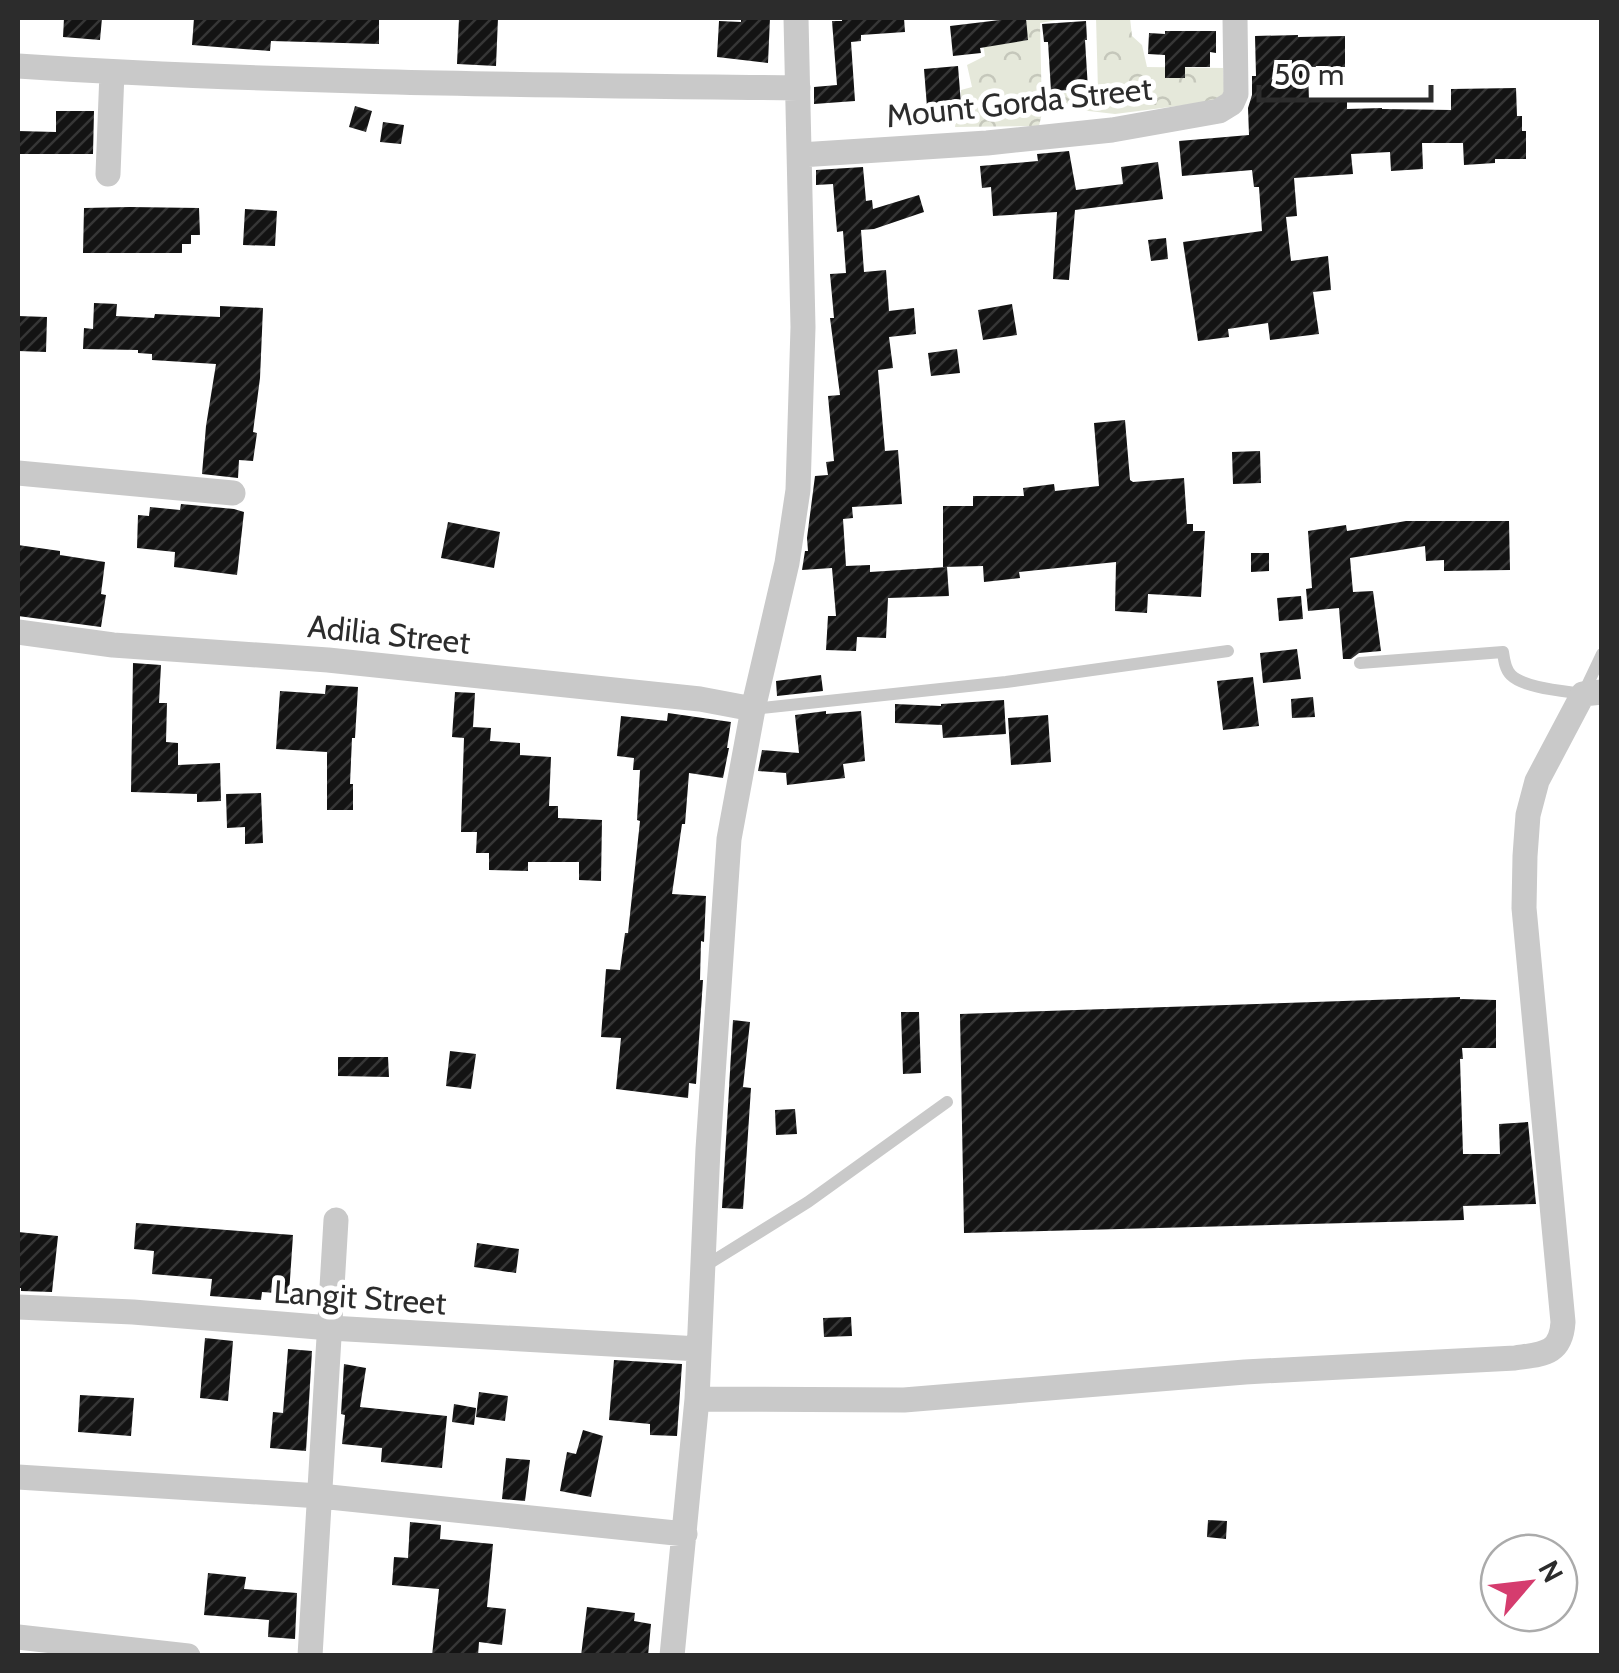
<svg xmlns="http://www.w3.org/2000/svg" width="1619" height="1673" font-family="Cabin,sans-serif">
<defs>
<pattern id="forest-crowns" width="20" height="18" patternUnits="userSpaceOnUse" patternTransform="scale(2.5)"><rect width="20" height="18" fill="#e5e8da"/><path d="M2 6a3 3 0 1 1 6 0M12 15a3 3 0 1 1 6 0" fill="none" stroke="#c5c7bb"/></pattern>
<pattern id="building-hatch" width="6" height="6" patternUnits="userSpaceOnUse" patternTransform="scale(2.5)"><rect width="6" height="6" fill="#131313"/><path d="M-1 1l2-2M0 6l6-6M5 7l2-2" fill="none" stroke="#363636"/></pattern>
</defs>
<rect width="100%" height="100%" fill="#fff"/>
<path fill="url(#forest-crowns)" d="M1028,18H1069L1040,23L1042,113L1039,126L955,127L956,119L961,110V90L972,87L967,65L985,56L980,25L1027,21Z
M1096,18H1130L1132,36L1142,45L1147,67L1223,68L1225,100L1115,114L1054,107L1055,94L1098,90Z"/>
<path fill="url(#building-hatch)" d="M64,18H102L100,40L63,37Z
M194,18H379V44L271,41L270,51L192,45Z
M459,18H498L496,66L457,64Z
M741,18H770L768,63L717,57L719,21L741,22Z
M842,18H904L905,32L861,35V41L851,42L855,101L814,104V87L837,85L832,21H842Z
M1000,18H1026L1028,40L980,48L981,53L953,56L950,26L1000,20Z
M1086,21L1087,40H1085L1088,89L1051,91L1048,42H1044L1042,24Z
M1165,31H1216V53L1210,52V67H1185V78H1165V55L1148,54L1149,33L1165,34Z
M1298,35V37L1345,36V67H1308L1309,102H1347V109L1382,108V109L1451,110V89L1516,88L1517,116H1522V131H1526V159H1495V163L1464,165L1463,143H1422L1423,169L1391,171L1390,152L1351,154L1353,174L1294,178L1297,216L1286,217L1291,261L1328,256L1331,290L1313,292L1319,334L1270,340L1268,323L1228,329L1229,337L1198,341L1183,242L1262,231L1259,187H1254L1252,170L1182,176L1179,141L1249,135L1248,108L1252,95V76H1256L1255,36Z
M958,66L961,104L927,107L924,69Z
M355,106L372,111L366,132L349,127Z
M56,111H94L93,154H18V131L56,132Z
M383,122L404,125L401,144L380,142Z
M1069,151L1076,190L1123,184L1121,167L1158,162L1163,199L1075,210L1069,280L1053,279L1057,212L993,216L991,187L982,188L980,166L1038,161L1037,154Z
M863,167L866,201L872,200L873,209L919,195L924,212L874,229L861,230L864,272L886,270L889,311L914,308L916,334L889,337L893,368L878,370L885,451L898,450L902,504L852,507L853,518L843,519L846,566L870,565V572L947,567L949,596L888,598L886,638L857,637L856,651L826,650L828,616H836L832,568L802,570L805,551H808L807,538L815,476L828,475L826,462L834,461L828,396L840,395L830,318H834L830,274L846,273L843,231L837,232L833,184L816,185V170Z
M130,207L199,208L200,235H191V244H182V253H83L84,208Z
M245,209L277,211L275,246L243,245Z
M1166,238L1168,259L1151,261L1148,240Z
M94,303L117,304L116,316L154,318L155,314L220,317V306L263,308L260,378L253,432L257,433L253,461L239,460L238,478L202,474L206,426L216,364L152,360V354L138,353V350L83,349L84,328L93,329Z
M1012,304L1017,335L983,340L978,310Z
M18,316L47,317L46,352L18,351Z
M957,349L960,373L931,376L928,353Z
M1125,420L1130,480L1133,482L1184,478L1187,524H1193V531H1205L1201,597L1148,594L1147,613L1115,611L1116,562L1019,572L1020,578L984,582L983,566L943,567V506H973V496H1024L1023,488L1054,484L1055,491L1099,486L1094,423Z
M1260,451L1261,483L1233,484L1232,452Z
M181,504L234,509L244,512L237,575L174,567L175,552L137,548L138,515L149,516L150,507L180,510Z
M1406,521H1509L1510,570L1444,571V560L1426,561L1425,546L1350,558L1353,592L1373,591L1381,651L1359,653L1351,659H1343L1339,608L1308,611L1306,589L1312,588L1308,531L1346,525L1347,531Z
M448,522L500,532L494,568L441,558Z
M18,545L60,551V555L105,562L101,594L106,595L101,627L18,616Z
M1251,553H1269V571L1251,572Z
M1301,596L1303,619L1279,621L1277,598Z
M1297,649L1301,679L1263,683L1260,653Z
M133,663L161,665L159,703H167L166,742L178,743V765L220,763L221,801L197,802V794L131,792Z
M821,675L823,691L777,696L776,681Z
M1253,677L1259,726L1223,730L1217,681Z
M326,685L358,687L355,738H352L350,784H353V810H327V752L276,749L280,691L325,694Z
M455,692L475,693L473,727L491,728L490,741L520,743V755L551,757L549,806H558V818L602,820L601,881L579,880V862H528V871L489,870V853H476L477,832H461L464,738L452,737Z
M1313,697L1315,717L1292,718L1291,699Z
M1004,700L1006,734L943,738L942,725L895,723V704L941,706V704Z
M826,711V714L861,711L865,761L843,764L845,778L787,785L786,773L758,771L762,750L799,753L795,715Z
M668,713L731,722L727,748H729L723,778L689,773L685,824H682L672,894L706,896L704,942L701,941L700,980H703L696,1084L689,1083L688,1098L616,1089L621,1038L601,1037L606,969L620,970L625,933H628L640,821L637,820L640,770H633L634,758L617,756L621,716L667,721Z
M1048,715L1051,762L1011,765L1008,718Z
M261,793L263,843L245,844V827L227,828L226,794Z
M1460,997V999L1496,1000V1048H1462L1463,1059H1460L1463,1154H1500L1499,1124L1528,1122L1536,1204L1463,1206L1464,1220L964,1233L960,1014Z
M901,1012H919L921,1073L903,1074Z
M733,1020L750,1022L743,1087L751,1088L743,1209L722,1208Z
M450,1051L476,1054L471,1089L446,1086Z
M338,1057H388L389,1077L338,1076Z
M795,1109L797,1134L776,1135L775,1110Z
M136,1223L293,1235L289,1294L262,1292L261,1300L210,1296L212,1279L152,1274L154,1251L134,1249Z
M18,1232L58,1236L52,1292L21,1291V1288H18Z
M477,1243L519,1249L516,1273L474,1267Z
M851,1317L852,1336L824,1337L823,1318Z
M205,1338L233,1341L228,1401L200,1398Z
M288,1349L312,1351L306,1451L270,1448L273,1412L283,1413Z
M614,1360L682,1364L677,1436L650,1435V1424L609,1420Z
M344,1364L366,1368L360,1407L447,1416L442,1468L381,1462L382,1448L342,1444L345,1415L341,1414Z
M479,1392L508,1396L505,1421L476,1417Z
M80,1395L134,1398L131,1436L78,1432Z
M454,1404L476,1408L474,1425L452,1422Z
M583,1430L603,1436L591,1497L560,1491L567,1452L576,1454Z
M506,1458L530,1460L525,1501L502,1499Z
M1208,1520L1227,1521L1226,1539L1207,1537Z
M410,1522L441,1525L440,1539L493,1544L487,1607L506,1609L502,1645L479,1642L478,1656H432L439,1589L392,1585L394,1557L408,1558Z
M208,1573L246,1577L244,1589L297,1593L295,1639L268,1637L269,1620L204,1615Z
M587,1607L635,1613L634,1621L651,1624L648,1656H581Z"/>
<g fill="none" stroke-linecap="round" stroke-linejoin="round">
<path stroke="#c9c9c9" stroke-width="12" d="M1360,663L1503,652C1504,660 1505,669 1511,675C1524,688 1564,691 1583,694L1602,654
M753,709L1006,682L1228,651
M705,1266L808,1202L947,1102"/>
<path stroke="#c9c9c9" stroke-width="25" d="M18,66C277,83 537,85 798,88
M800,155L987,143L1112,130L1219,111L1232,103L1236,94L1235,18
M108,174L112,72
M18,473L233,493
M18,632L113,645L328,660L700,699L753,709
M18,1307L133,1312L330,1328L699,1349
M697,1399L904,1400L1245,1372L1515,1358C1542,1354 1561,1355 1563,1322L1524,908L1525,856L1528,815L1537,781L1583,694L1602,692
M18,1477L320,1496L685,1534
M18,1637L188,1656
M310,1656L336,1220
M672,1656L697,1399L708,1149L729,839L753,709L787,563L798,490L803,327L796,18"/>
</g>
<g text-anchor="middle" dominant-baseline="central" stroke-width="10" stroke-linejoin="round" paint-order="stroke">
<g font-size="32" fill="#2c2c2c" stroke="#fff">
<text transform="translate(1019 102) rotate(-6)">Mount Gorda Street</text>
<text transform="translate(389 634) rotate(6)">Adilia Street</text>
<text transform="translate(360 1297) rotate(4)">Langit Street</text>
</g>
</g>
<rect width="1619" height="1673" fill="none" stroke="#2c2c2c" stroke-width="40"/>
<g transform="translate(1529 1583) rotate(62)"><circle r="48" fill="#ffffff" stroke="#ababab" stroke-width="2.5"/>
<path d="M0-8L18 38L0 25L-18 38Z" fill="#d53c6e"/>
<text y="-15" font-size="28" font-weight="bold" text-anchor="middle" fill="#2c2c2c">N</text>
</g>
<path d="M1259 85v15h172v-15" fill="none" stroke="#2c2c2c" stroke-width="5"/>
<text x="1274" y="85" font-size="30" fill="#2c2c2c" stroke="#ffffff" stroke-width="8" paint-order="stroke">50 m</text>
</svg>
